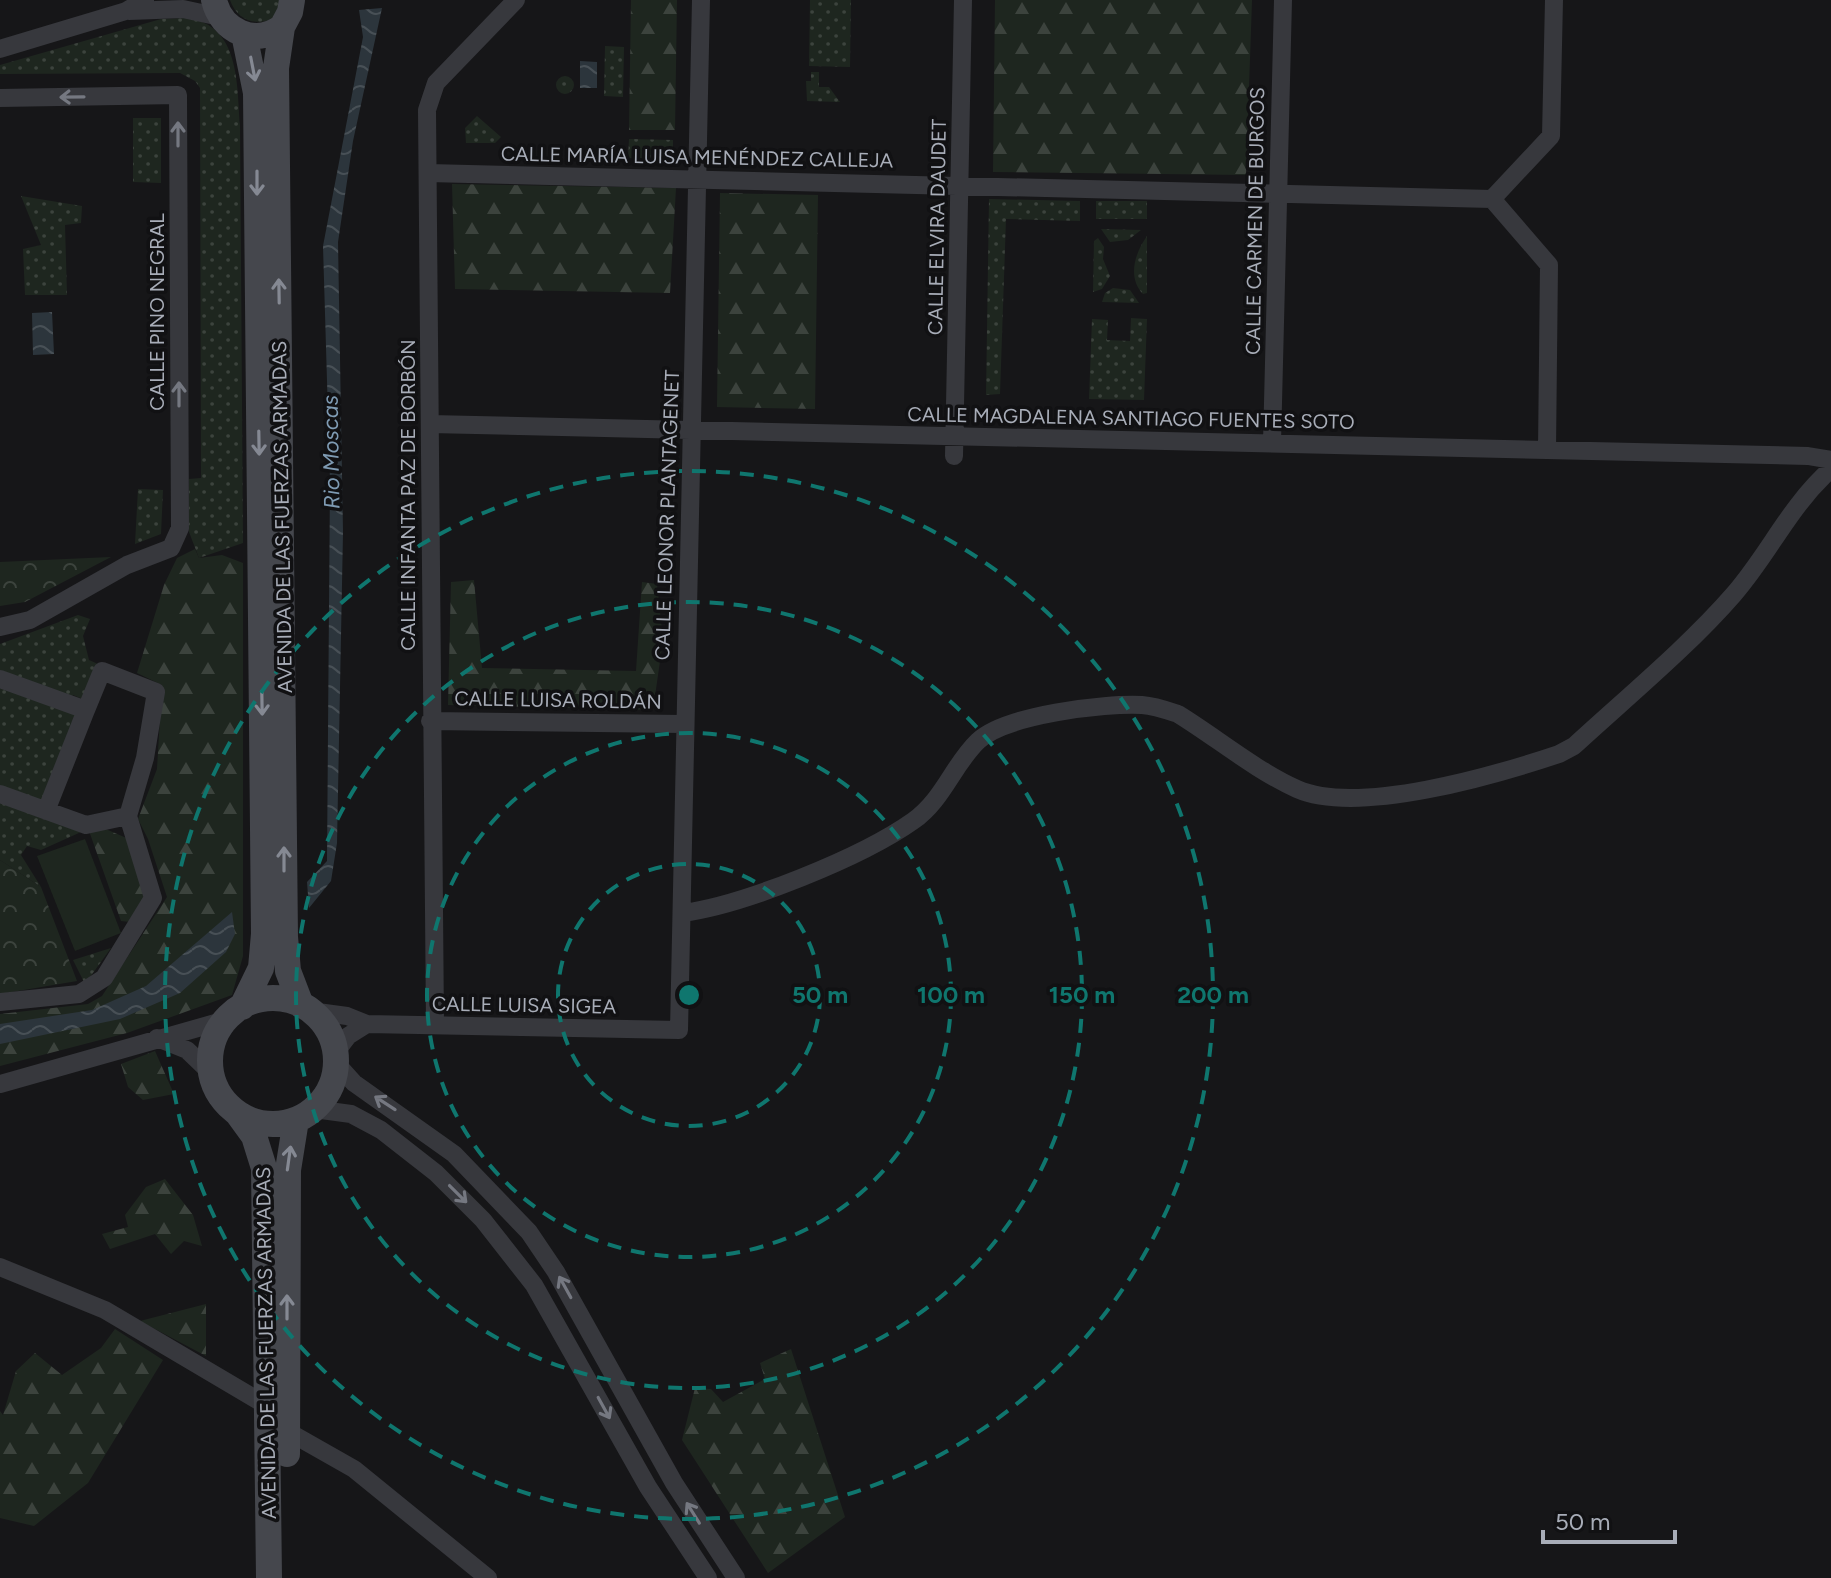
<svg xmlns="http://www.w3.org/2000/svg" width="1831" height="1578" font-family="Figtree,sans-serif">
<defs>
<pattern id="grass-dots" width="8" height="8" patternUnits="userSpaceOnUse" patternTransform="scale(2)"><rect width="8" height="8" fill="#1e261f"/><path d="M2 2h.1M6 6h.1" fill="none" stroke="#3c433d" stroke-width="1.8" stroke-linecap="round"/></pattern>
<pattern id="forest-firs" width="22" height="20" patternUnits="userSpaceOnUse" patternTransform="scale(2)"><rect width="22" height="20" fill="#1e261f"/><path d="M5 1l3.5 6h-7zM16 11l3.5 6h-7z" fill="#3c433d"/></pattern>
<pattern id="park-crowns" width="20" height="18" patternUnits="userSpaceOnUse" patternTransform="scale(2)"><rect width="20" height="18" fill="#1e261f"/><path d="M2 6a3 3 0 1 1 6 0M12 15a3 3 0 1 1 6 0" fill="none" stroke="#3c433d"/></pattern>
<pattern id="water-waves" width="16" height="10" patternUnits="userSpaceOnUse" patternTransform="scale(2)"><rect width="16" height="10" fill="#2c353c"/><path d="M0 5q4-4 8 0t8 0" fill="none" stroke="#485056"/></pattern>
</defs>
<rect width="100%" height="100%" fill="#161618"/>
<path fill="url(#grass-dots)" d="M230,0H285L274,18C255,27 237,20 230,0Z
M810,0H851L850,67L809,66Z
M187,18C240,25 237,84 240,125L243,543L199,558L189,532V479L201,478L200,88L195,81L180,73L0,74V65L161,19Z
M605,46L624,47L623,97L604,96Z
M811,72H819V87H829L840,102L807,101L806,81H811Z
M556 85a9 9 0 1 1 18 0a9 9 0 1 1-18 0Z
M477,116L501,137L495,143H466L465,128Z
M133,118H161V183L133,182Z
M629,139L673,140V159L628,158Z
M21,196L82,206L81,223L65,225L67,295H25L23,249L41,245Z
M989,199L1080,201V221L1006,219L1000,394L986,395Z
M1096,201H1147V219H1096Z
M1101,229L1141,230L1128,240L1110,242Z
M1147,236V293L1143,294C1127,277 1135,253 1147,236Z
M1098,238L1104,247L1103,259L1110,276L1102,289L1093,292L1094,241Z
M1113,288L1130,290L1139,303L1102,302L1105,293Z
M1131,318L1147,319L1144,400L1089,399L1092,319L1108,320L1107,340L1130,341Z
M138,489L163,490L161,534L135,544Z
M78,615L90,619L83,636L89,660L98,664L85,700L73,695L68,700L86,710L48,800L81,832L41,850L27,846L21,855L41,887L0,860V644Z
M111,948L85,984L73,960Z"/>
<path fill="url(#forest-firs)" d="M631,0H677L675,130H629Z
M995,0H1252L1246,175L993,172Z
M452,184L676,188L670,293L455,289Z
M720,193L818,195L815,409L717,407Z
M195,549L199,558L222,555L243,563V956L232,995L127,1033L0,1066V1014L88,1004L102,996L167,897L148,839L138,819L157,769L162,685L137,673L164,585L177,558Z
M474,580L482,668L636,671L642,582L657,584L663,640L653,710L448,705L451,582Z
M101,827L131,840L145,901L130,922L121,921L88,828Z
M155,1051L174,1094L143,1100L128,1087L121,1064Z
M165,1179L193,1215L202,1246L184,1241L171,1254L155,1234L110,1249L102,1234L128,1227L125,1215L146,1187Z
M206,1304V1356L140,1321Z
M115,1329L163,1360L88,1483L34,1526L0,1518V1411L3,1415L16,1371L35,1353L62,1375L101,1348Z
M791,1349L845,1517L768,1573L682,1440L695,1388L711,1389L723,1402L765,1379L760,1363Z"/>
<path fill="url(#park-crowns)" d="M111,557L25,602L0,606V562Z
M0,860L41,887L77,981L0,994Z"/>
<path fill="#1e261f" d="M85,839L121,933L75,951L37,856Z"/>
<path fill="url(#water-waves)" d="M382,8L353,141L338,242L343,532L337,843L331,881L309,908L307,882L327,861L330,481L323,246L363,37L359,10Z
M580,61L597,62V88H580Z
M52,312L54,354L33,355L32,313Z
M232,912L235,934L226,952L180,993L120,1019L0,1044V1024L92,1010L146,986Z"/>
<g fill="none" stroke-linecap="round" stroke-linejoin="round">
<path stroke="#37383d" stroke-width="18" d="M129,11L183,9L220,17
M0,49L126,11L145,0
M0,98L178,95L180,528L171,548L127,565L30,620L0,627
M428,173L1492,199
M430,424L1808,456L1831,460
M1272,443L1283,0
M1547,450L1549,265L1492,199L1551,136L1554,0
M954,456L963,0
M0,679L86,710L102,671L156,692L145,758L128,816L153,898L104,978L79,994L0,1002
M430,721L684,724
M0,794L86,825L128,816
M46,811L86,710
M682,913C744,905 862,857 913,821C943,800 953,765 978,741C1005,715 1104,703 1142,705C1155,706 1166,710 1178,714C1217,738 1255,770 1297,789C1358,816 1496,775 1559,754L1574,746C1625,699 1689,646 1734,594C1771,551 1788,508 1831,469
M310,1011L347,1016L367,1024L679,1030L701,0
M435,1024L427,110L436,83L516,0
M157,1038L187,1050L212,1074
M335,1053L348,1036L367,1024
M336,1063L354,1083L454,1154L529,1232L556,1272L674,1483L736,1578
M0,1084L226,1020
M314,1109L351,1114L381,1130L436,1173L483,1220L534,1285L648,1487L708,1578
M0,1267L105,1310L269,1407
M287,1431L354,1469L488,1578"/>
<path stroke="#45474d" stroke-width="26" d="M214,0C221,31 255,47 282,27L290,12L292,0
M282,27L276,68L285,937L288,971L301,1005
M210 1061a63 63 0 1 1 126 0a63 63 0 1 1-126 0Z
M242,1007L261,968L264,934L256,93L244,34
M238,1114L254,1136L264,1168L269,1578
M287,1454L288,1170L296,1120"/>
</g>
<defs><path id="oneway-shaft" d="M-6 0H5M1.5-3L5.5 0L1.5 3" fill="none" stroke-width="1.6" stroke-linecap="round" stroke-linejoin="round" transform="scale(2)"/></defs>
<g stroke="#858993">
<use href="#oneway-shaft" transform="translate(253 69) rotate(79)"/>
<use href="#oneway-shaft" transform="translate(257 183) rotate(90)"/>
<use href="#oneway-shaft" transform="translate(279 291) rotate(-91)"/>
<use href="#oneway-shaft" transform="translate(259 443) rotate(89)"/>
<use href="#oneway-shaft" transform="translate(262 703) rotate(89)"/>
<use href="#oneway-shaft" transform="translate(284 859) rotate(-90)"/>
<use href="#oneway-shaft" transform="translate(289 1158) rotate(-82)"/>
<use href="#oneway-shaft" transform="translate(287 1307) rotate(-90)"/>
</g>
<g stroke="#757881">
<use href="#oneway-shaft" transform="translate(72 97) rotate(179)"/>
<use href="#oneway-shaft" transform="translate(178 134) rotate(-90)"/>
<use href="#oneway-shaft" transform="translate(179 394) rotate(-90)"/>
<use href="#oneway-shaft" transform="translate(385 1103) rotate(-147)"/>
<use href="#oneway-shaft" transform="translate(458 1194) rotate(45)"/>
<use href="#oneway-shaft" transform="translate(565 1287) rotate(-119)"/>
<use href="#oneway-shaft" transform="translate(604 1408) rotate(61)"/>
<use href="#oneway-shaft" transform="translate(693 1513) rotate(-122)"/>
</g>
<g fill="none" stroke="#0f766e" stroke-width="4" stroke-dasharray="14 10">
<circle cx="689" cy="995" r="131"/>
<circle cx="689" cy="995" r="262"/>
<circle cx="689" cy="995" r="393"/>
<circle cx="689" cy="995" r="524"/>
</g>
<g text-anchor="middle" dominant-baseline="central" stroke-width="7" stroke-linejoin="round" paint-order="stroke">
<g font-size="20" fill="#a8adb8" stroke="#111113">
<text transform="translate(697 157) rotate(1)">CALLE MARÍA LUISA MENÉNDEZ CALLEJA</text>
<text transform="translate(1255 221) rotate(-89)">CALLE CARMEN DE BURGOS</text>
<text transform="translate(937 227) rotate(-89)">CALLE ELVIRA DAUDET</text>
<text transform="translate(157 312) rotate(-90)">CALLE PINO NEGRAL</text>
<text transform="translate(1131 418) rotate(1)">CALLE MAGDALENA SANTIAGO FUENTES SOTO</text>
<text transform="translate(408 495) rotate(-90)">CALLE INFANTA PAZ DE BORBÓN</text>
<text transform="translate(667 515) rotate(-88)">CALLE LEONOR PLANTAGENET</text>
<text transform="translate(282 517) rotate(-91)">AVENIDA DE LAS FUERZAS ARMADAS</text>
<text transform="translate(558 700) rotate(1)">CALLE LUISA ROLDÁN</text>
<text transform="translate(524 1005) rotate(1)">CALLE LUISA SIGEA</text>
<text transform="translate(266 1343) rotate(-91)">AVENIDA DE LAS FUERZAS ARMADAS</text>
</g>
<g font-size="22" font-style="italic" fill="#7f9bb3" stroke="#111113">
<text transform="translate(331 452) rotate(-91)">Rio Moscas</text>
</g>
</g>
<circle cx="689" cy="995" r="12" fill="#0f766e" stroke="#111113" stroke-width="4"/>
<g font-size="24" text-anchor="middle" font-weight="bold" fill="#0f766e" stroke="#111113" stroke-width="7" stroke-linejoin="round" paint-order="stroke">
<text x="820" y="1003">50 m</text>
<text x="951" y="1003">100 m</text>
<text x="1082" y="1003">150 m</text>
<text x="1213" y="1003">200 m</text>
</g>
<path d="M1543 1530v12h132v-12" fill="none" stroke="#a8adb8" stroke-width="4"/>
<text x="1555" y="1530" font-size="24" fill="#a8adb8" stroke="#111113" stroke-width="6" paint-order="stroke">50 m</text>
</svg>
